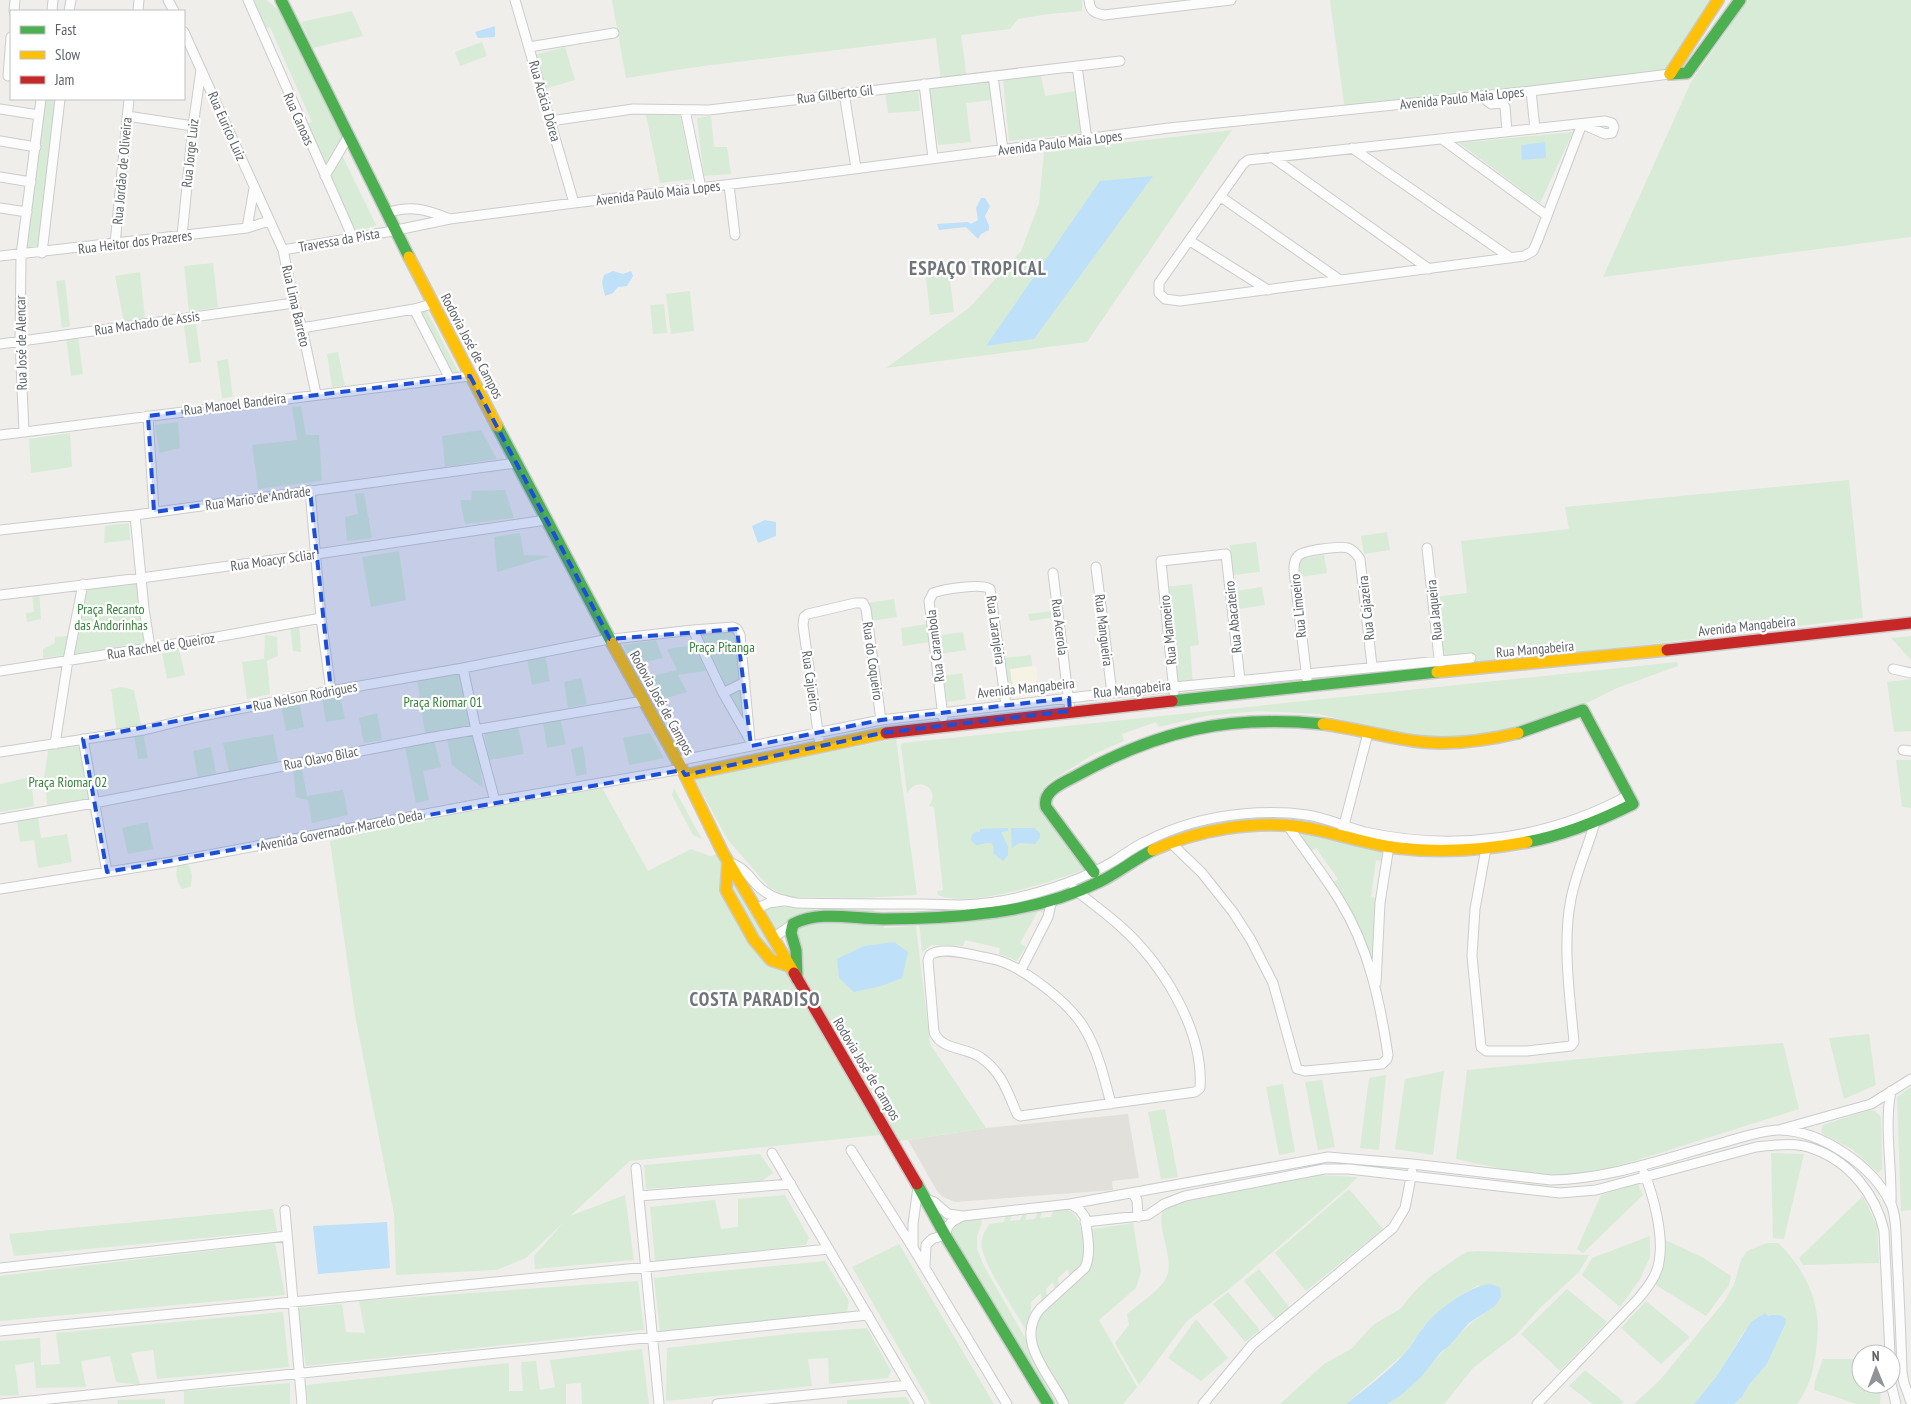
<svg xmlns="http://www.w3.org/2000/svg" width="1911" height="1404" font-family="'PT Sans Narrow',sans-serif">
<rect width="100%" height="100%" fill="#efeeea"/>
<path fill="#f7f3e4" d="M1036,666L1040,698L1014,701L1010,669Z"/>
<path fill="#e2e0da" d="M1128,1114L1139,1178L1112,1181L1113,1190L955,1202L943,1197L937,1191L908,1140L986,1128Z"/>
<path fill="#d8ebd6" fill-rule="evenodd" d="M248,0H266L291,20L348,137L325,176L303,126L312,122L270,27L261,31Z
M612,0H1082V11L1049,14L1018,19L1010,29L961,35L967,79L941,82L936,38L703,66L626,78Z
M1330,0H1718L1670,74L1345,111Z
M1748,0H1911V237L1603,277L1691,82Z
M352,11L363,36L313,48L301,22Z
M482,42L487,56L460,66L455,52Z
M565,47L575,80L541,90L531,56Z
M1041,75L1045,96L1075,91L1081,133L1009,141L1003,79Z
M991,80L993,100L966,103L971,142L938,145L929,87Z
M918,89L920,111L888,113L885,92Z
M41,99H60L42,253L21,255Z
M680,114L693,179L660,183L646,115Z
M711,116L714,147H727L731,174L704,176L697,118Z
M1232,130L1087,342L886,368L969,308L1021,251L1039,204L1044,152Z
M1573,132L1540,203L1459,143Z
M342,155L376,225L355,232L331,175Z
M213,263L218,307L189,312L184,266Z
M140,272L145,318L124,322L115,276Z
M949,274L954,312L930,315L926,277Z
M65,280L70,326L62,328L56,281Z
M690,291L694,331L671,334L666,294Z
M664,304L667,333L653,334L650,305Z
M426,310L459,373H451L419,311Z
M196,324L201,362L189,363L184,325Z
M78,336L83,374L71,376L66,338Z
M338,352L345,386L332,387L327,354Z
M228,359L233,397L222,398L217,361Z
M301,406L306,435H319L322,481L258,489L252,445L297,440L292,407Z
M178,422L180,448L159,453L155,425Z
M481,430L497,459L445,467L442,436Z
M70,433L72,467L31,473L29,439Z
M1849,480L1863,618L1474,666L1473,658L1440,661L1433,597L1467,593L1461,541L1569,529L1565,507Z
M505,490L514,518L465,524L460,500H471L472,491Z
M364,493L372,538L347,541L345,517L358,514L355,494Z
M129,523L130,540L104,543L105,526Z
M1387,532L1390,550L1364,554L1361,536Z
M520,533L524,555L551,556L497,572L494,537Z
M1256,542L1260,572L1233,575L1230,545Z
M399,551L406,600L371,607L362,557Z
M1324,555L1327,573L1301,577L1298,559Z
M138,581L145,643L70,656L85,587Z
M1192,584L1199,645L1190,646L1193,685L1174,687L1164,587Z
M1262,587L1265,605L1239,609L1236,591Z
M39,592L41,619L27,622L26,613L34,612L32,593Z
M894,599L897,617L871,621L868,603Z
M1053,611L1056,617L1030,621L1028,614Z
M299,624L301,652L293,651L290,626Z
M927,624L930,642L903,646L901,628Z
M737,629L750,740L693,630Z
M963,632L966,650L940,654L937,636Z
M265,635L277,637L278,656L267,661L270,694L247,699L242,662L264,659Z
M69,636L66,655L43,658V649L55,643V637Z
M1911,636V660L1891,638Z
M656,640L663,658L633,665L623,645Z
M695,645L706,671L678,675L687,692L656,701L643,678L677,670L667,649Z
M179,649L185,675L167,679L162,653Z
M545,655L550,681L532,685L527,659Z
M1031,655L1032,666L1010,669L1013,693H1008L1004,658Z
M1677,662L1678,666L1617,688L1559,717L1519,732L1448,739L1401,734L1319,714L1259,711L1205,716L1159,727L1156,722L1122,734L1124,741L1094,754L1048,783L1041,792L1040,798L1084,868L1083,870C1051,882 969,909 938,895L937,891L943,890L934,807L929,806C942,788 916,774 907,794L901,745L903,743Z
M962,673L966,699L947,702L944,676Z
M460,674L470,725L425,734L417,679Z
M581,678L587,704L568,708L564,682Z
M1911,679V731L1894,732L1887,682Z
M122,687L134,690L148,758L138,759L134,735L117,733L111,689Z
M339,692L345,719L326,722L322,697Z
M299,701L304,727L286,731L281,705Z
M377,713L382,740L364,743L359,718Z
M560,718L566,744L547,748L543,723Z
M518,727L524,754L489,760L484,733Z
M650,733L664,758L629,765L623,738Z
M273,734L278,761L229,772L223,743Z
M475,734L483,788L452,765L447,738Z
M83,739L94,803L48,811L44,778L49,745Z
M896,739L917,895L861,898L789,897L770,888L728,840L694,778Z
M434,740L441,767L423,771L429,800L416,803L405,747Z
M583,746L587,774L576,776L571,749Z
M211,747L216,773L198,777L193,751Z
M1896,760H1911V808L1902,807Z
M302,769L307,796L343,790L348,815L312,823L308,800L296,797L293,770Z
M31,777L34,806L0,812V784Z
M600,784L648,871L691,849L710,856L723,853L756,909L769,903L874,907V916L884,919V928L916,926L930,1044L986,1128L893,1142L888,1134L630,1161L570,1216L625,1195L634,1260L535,1269L534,1256L563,1223L526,1258L496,1270L396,1275L394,1214L355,1015L330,841L509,799ZM793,925L789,966L773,938Z
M674,788L677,794L702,839L693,835L672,795Z
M38,817L41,838L67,834L72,862L38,868L34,840L20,842L17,821Z
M148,822L153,849L128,854L122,828Z
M1302,833L1384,851L1383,861L1376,860L1371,897L1377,899L1372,960L1369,961L1332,883L1338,879L1316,848L1311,851L1301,838Z
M182,860C192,866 194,876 190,887L182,889C175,879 174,869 182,860Z
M1044,907V913L1038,911L1020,943L1026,947L1017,961L999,954L1000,948L965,940L963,946L932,945L922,952L919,922Z
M1869,1034L1876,1085L1844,1099L1829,1038Z
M1783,1043L1799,1109L1631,1162L1591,1173L1558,1176L1516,1172L1456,1159L1467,1070L1643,1053Z
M1444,1071L1433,1155L1395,1149L1405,1079Z
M1386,1075L1379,1150L1360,1148L1369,1078Z
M1322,1080L1335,1147L1318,1150L1305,1082Z
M1283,1084L1295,1152L1279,1155L1266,1087Z
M1911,1087V1210L1901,1211L1897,1097Z
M1165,1109L1178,1177L1161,1179L1148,1112Z
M1870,1110L1875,1111L1881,1117L1882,1169L1878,1173L1852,1149L1823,1134L1821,1131L1823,1125Z
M1771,1153L1804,1154L1784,1239L1773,1238Z
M760,1154L773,1173L762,1181L646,1189L644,1165Z
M1319,1175L1357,1177L1347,1188L1233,1286L1187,1321L1139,1385L1115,1343L1129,1325L1127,1314C1139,1304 1162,1289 1167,1276C1174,1257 1157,1229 1162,1213C1163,1209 1167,1207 1170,1205Z
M1638,1184L1643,1195L1583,1253L1577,1249L1601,1195Z
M1349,1189L1383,1229L1306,1291L1275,1253Z
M785,1195L809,1238L806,1245L655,1262L650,1207L715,1200L721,1229L738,1227V1199Z
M1863,1196L1877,1226L1879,1263L1803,1265L1799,1258Z
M1061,1208C1067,1210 1072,1211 1075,1215C1082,1222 1086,1253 1083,1262C1081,1269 1075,1273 1070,1277L1068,1269L1058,1278L1059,1286L1055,1290L1053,1282L1046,1289L1047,1297L1042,1301L1041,1293L1031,1302C1032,1312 1028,1319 1025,1329C1013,1307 988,1272 982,1249C980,1240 984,1232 989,1224L1004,1222L1007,1214H1012L1010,1221L1020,1220L1024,1212H1028L1025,1220L1035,1219L1038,1211L1043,1210L1040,1218L1051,1217L1054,1209Z
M273,1209L277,1231L14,1256L9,1234Z
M981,1217L982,1223L977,1236V1249L985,1268L1032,1350L1031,1323L1085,1268L1086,1230L1133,1223L1141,1272L1136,1288L1099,1320L1137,1387L1123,1404H1056L949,1228L953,1222Z
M1650,1236V1257L1640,1279L1620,1307L1582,1275L1592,1258Z
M1665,1240L1702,1257L1731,1276L1729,1285L1706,1316L1656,1285Z
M275,1243L285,1295L0,1321V1276Z
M1767,1243H1778C1798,1261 1814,1289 1817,1316C1819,1327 1817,1340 1816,1351C1813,1371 1810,1387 1797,1404H1734L1742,1397L1749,1385L1767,1364L1785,1325L1775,1314L1768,1316L1745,1330L1716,1377L1694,1404H1634L1660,1380L1723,1303L1734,1285L1741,1260L1747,1251Z
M899,1244L994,1404H931L852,1267Z
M1478,1251L1589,1255L1579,1272L1540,1308L1516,1335L1473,1368L1444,1404H1387C1426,1379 1448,1337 1486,1312L1479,1285L1461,1295L1431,1319L1424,1326L1406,1352L1346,1404H1280L1324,1364L1351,1349L1373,1325L1400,1309L1415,1291L1431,1276L1458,1257L1467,1252Z
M825,1261L849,1301L847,1313L660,1333L654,1278C711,1271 768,1267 825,1261Z
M1259,1269L1290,1308L1276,1320L1244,1281Z
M638,1281L644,1330L306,1366L297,1308L342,1304L346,1332L365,1333L359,1301Z
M1567,1289L1607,1322L1560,1371L1521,1334Z
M1228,1292L1260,1330L1245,1342L1213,1304Z
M1646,1301L1690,1337L1661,1364L1621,1328Z
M283,1312L289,1367L157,1379L153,1350L131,1353L140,1385L116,1382L110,1356L81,1361L86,1387L36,1388L34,1362L15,1365L19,1395L0,1396V1341L40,1338L41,1365L60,1364L56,1333Z
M1196,1319L1228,1358L1201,1381L1168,1358Z
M867,1328L891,1371L888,1378L829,1384L828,1358L808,1359L812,1386L666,1401L667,1348L797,1333Z
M642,1349L649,1404H582L581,1383L566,1384V1404H308L306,1385L509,1363V1391H523L521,1362L536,1361L540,1390L555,1387L550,1360Z
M1823,1359H1861V1384H1881L1880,1404H1857L1814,1390L1815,1381Z
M1585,1370L1624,1402L1620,1404H1593L1569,1386Z
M290,1383V1404H184V1391Z
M906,1397L910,1404H847V1400Z
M165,1399V1404H118L117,1400Z"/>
<path fill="#bfe0f9" d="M495,26V37L478,38L475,32Z
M1545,142L1546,158L1522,160L1521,145Z
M1153,176L1034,339L986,346L1100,181Z
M981,198H985L990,206L985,216L989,226V230L981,234L978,239L966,227L939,230L937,224L968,222L971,224L978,220L976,208Z
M613,271L623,274L631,271L633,276L627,286L618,287L613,293L605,296L602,282L604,275Z
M765,520L776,522V536L758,543L752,526Z
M1008,828V831L1001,832L1008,846V855L1003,861L993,853C997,837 983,845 976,845L971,840L972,835L976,832H980V829Z
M1011,828H1034L1040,833V838L1035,844L1019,843L1012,848Z
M894,942L908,952L902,978L881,986L854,992L839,978L837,959L864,946Z
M387,1222L390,1268L318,1274L313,1226Z
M1490,1284L1500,1287L1501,1297L1495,1306L1469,1323L1449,1346L1441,1352L1422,1376L1400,1396L1387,1404H1346C1364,1390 1390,1370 1405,1353C1412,1346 1416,1336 1423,1328C1435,1311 1469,1286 1490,1284Z
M1765,1313L1768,1316C1775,1314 1780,1314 1786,1319L1785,1325L1767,1364L1749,1385L1742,1397L1734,1404H1694L1716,1377L1751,1322Z"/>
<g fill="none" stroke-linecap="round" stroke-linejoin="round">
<g stroke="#cbcccc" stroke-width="11">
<path id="street" d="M168,0L174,11
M248,0L353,238
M515,0L574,203
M1089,0C1090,11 1094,13 1104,15L1231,0
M14,11L15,0
M52,11L53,0
M69,11L71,0
M138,11L139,0
M184,32L283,250L294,303L302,328L316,394
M529,47L614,33
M1077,66L1087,140
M8,76L11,37
M993,76L1003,150
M924,84L933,158
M1531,91L1535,129
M844,93L856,168
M1496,94L1505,107L1507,131
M1481,96L1491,104L1503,103
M0,109L39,115
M685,110L701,188
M127,116L193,126
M550,121L633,109L709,110L1120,61
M1582,124L1605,134L1612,133L1614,127L1612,123L1605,121L1248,160L1243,164L1159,283V293L1165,299L1180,301L1524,256L1533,251L1537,242L1582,124
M1442,139L1546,215
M0,141L36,147
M1352,148L1511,258
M1272,157L1429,269
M325,176L348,137
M0,177L31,182
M729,185L735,235
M1221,197L1340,280
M0,208L27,212
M386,213C412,205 425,209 450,219
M247,228L254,188
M182,236L193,126L201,70
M1190,241L1268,290
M115,244L129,99
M283,250L387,232L450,219L574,203L800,176L1169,128L1531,91L1670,74
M42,253L60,99
M0,256L247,228L269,221
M414,309L449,377
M302,328L414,309L432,304
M0,344L294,303
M148,416L154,512
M24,432L20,341L21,255L41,99
M0,435L470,376
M310,490L321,618L331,691
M135,515L144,609L150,647
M0,530L135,515L516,463
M1427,548L1440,667
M1096,567L1112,693
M1053,573L1070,711
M0,595L141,578L317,554L546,520
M733,627L737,629L740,635L750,740L723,693L693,630Z
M463,668L476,730L495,801
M1893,669L1911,673
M0,671L200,640L321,618
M1307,679L1294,571C1294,566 1294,560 1298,556C1303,550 1340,546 1348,548C1354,550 1357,555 1360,559L1372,666
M1174,692L1161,561L1226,554L1240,680
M723,693L745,682
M943,717L929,601L933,593C944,589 982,583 990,589L1006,705
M83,739L107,872
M819,739L803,625L804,617L808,614L855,603H863L866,609L881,720
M55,744L68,660L83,584
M1903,750L1911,751
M0,752L144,730L197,717L331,691L463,668L604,640L693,630
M677,761L881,720L1112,693L1471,658
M0,819L94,803L428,738L643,701
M1343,829L1368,733
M1171,843L1202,873L1233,912L1251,940L1273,983L1297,1069L1305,1071L1382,1064L1387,1059L1388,1055C1380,1002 1369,948 1340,901C1324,875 1305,851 1288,826
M1487,843L1475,909L1472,956L1481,1047L1486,1051H1527L1571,1046L1574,1042C1570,998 1562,942 1571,899C1576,872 1588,848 1595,822
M728,862C751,870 748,880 764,891C774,899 786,901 797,903C839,904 881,904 923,904C936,904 949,905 961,905C996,904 1034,895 1067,883C1083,877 1099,870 1114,861C1125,854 1135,846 1147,841C1176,826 1210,817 1242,814C1264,812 1286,812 1307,815C1327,818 1346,827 1365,832C1455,852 1549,839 1629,795
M0,889L171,862L495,801L682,769
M1074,889C1089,901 1104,912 1119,925C1161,962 1204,1029 1200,1088L1195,1092L1020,1116L1017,1114C1007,1091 1002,1072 980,1057C965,1047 941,1050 934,1032L928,960L930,955C940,947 963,953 974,955C982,957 989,958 997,960C1024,968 1068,1002 1083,1026C1098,1050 1104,1077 1111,1104
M755,909L769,903L783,901
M773,938L793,924
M1021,970L1048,917L1052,900
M1376,983L1380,903L1389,846
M1891,1091C1884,1126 1892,1166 1891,1202
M1782,1129L1871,1104L1911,1079
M851,1150L913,1248L1007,1404
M772,1153L920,1404
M636,1168L659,1404
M1133,1194L1137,1200L1138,1217
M639,1196L791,1184
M926,1199L934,1202L948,1214L963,1216L1070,1204L1079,1209L1085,1217C1087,1234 1092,1252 1085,1268L1040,1309C1014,1341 1050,1374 1064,1404
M1070,1204L1328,1157L1412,1164L1551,1180C1608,1179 1663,1159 1718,1144C1733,1140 1765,1129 1780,1130C1821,1131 1872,1165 1890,1202C1897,1214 1896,1240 1897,1254C1899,1294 1901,1333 1902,1372L1904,1383L1911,1402
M285,1210L302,1404
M1085,1222L1148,1215L1164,1204L1185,1196L1324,1169H1349L1560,1193L1596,1190L1756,1147C1775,1145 1796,1142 1814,1149C1850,1162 1876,1195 1884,1231L1890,1354
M913,1246V1224L918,1187
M925,1265L926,1245L932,1239L945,1235C948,1223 952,1221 963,1216
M0,1268L287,1236
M0,1331L829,1249
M1891,1384L1896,1404
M1,1404L868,1315
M717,1404L909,1385
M1203,1404L1252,1345L1393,1228L1405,1208L1412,1172
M1537,1404L1638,1299C1647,1288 1657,1276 1659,1262C1664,1236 1654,1197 1644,1173"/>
</g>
<g stroke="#cacacb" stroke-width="14">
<path id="fast" d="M281,0L409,257
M1670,74L1687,73L1740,0
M497,426L612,643
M1172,701L1437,672
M1518,733L1583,710L1633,804C1599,821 1565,835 1527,842
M1094,872L1046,807C1042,791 1063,783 1074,777C1159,730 1227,715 1323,724
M797,979L796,950L791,933L793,924C820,910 853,919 883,919C920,919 959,917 996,912C1032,907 1069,897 1101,881C1119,872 1135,859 1153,850
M917,1184L945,1235L1048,1404"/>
</g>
<g stroke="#cacacb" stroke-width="14">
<path id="slow" d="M1670,74L1718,0
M409,257L497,426
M612,643L682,769L723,853L794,973
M1437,672L1667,650
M1323,724C1354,728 1384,737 1414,741C1449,746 1484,741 1518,733
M685,775L886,733
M1153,850C1198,830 1253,820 1302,827C1334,832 1365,844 1398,848C1441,853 1485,850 1527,842
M728,862L726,890L754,940L771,960L789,966"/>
</g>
<g stroke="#cacacb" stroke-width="14">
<path id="jam" d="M1667,650L1911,623
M886,733L1172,701
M794,973L917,1184"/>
</g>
<use href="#street" stroke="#fdfcfc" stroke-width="9"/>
<use href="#fast" stroke="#4caf50" stroke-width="11"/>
<use href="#slow" stroke="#ffc107" stroke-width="11"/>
<use href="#jam" stroke="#c62828" stroke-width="11"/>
</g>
<path fill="#1d4ed8" fill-opacity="0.2" stroke="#1d4ed8" stroke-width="4" stroke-dasharray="10 6" stroke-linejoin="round" d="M470,376L610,639L737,629L751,746L881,720L1069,698L1070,711L882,733L685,775L682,770L107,872L83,739L331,691L310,490L154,512L148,416Z"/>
<g text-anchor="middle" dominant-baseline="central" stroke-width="4.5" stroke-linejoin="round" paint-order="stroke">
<g font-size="14" fill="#5f6368" stroke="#fff">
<text transform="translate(835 94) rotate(-7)">Rua Gilberto Gil</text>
<text transform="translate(1462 98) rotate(-6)">Avenida Paulo Maia Lopes</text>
<text transform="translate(545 101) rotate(74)">Rua Acácia Dórea</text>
<text transform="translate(299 119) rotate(66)">Rua Canoas</text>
<text transform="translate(227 126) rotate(66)">Rua Eurico Luiz</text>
<text transform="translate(1060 143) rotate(-7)">Avenida Paulo Maia Lopes</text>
<text transform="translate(190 153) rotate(-84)">Rua Jorge Luiz</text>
<text transform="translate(122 171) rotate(-85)">Rua Jordão de Oliveira</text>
<text transform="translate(658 193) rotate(-7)">Avenida Paulo Maia Lopes</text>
<text transform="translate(339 240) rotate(-10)">Travessa da Pista</text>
<text transform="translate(135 242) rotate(-7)">Rua Heitor dos Prazeres</text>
<text transform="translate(296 306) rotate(77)">Rua Lima Barreto</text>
<text transform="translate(147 323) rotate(-8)">Rua Machado de Assis</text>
<text transform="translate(21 343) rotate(-91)">Rua José de Alencar</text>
<text transform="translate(472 346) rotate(62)">Rodovia José de Campos</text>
<text transform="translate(235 404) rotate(-7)">Rua Manoel Bandeira</text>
<text transform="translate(258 498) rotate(-8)">Rua Mario de Andrade</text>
<text transform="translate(273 560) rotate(-8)">Rua Moacyr Scliar</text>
<text transform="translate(1298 606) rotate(-96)">Rua Limoeiro</text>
<text transform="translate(1366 608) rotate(-96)">Rua Cajazeira</text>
<text transform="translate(1434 610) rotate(-96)">Rua Jaqueira</text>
<text transform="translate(1233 617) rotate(-96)">Rua Abacateiro</text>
<text transform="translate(1747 626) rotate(-6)">Avenida Mangabeira</text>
<text transform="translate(1060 627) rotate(83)">Rua Acerola</text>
<text transform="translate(996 630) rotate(82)">Rua Laranjeira</text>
<text transform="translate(1104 630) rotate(83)">Rua Mangueira</text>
<text transform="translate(1168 630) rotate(-96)">Rua Mamoeiro</text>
<text transform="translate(161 646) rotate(-9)">Rua Rachel de Queiroz</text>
<text transform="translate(935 646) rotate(-97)">Rua Carambola</text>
<text transform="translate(1535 649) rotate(-5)">Rua Mangabeira</text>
<text transform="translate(873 661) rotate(82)">Rua do Coqueiro</text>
<text transform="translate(811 681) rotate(82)">Rua Cajueiro</text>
<text transform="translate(1026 688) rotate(-6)">Avenida Mangabeira</text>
<text transform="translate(1132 689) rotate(-6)">Rua Mangabeira</text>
<text transform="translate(305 696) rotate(-11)">Rua Nelson Rodrigues</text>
<text transform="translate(662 703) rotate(61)">Rodovia José de Campos</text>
<text transform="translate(321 758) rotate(-11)">Rua Olavo Bilac</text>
<text transform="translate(341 830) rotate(-11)">Avenida Governador Marcelo Deda</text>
<text transform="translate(867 1069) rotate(59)">Rodovia José de Campos</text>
</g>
<g font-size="14" fill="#348238" stroke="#fff">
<text x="111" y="609">Praça Recanto<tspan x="111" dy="16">das Andorinhas</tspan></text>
<text x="722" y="647">Praça Pitanga</text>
<text x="443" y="702">Praça Riomar 01</text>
<text x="68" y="782">Praça Riomar 02</text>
</g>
<g font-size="19" font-weight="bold" letter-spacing="1" fill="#70757a" stroke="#fff">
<text x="978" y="268">ESPAÇO TROPICAL</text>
<text x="755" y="999">COSTA PARADISO</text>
</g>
</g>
<rect x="10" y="10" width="175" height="90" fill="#ffffff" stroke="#bfc1c3"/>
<rect x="20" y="26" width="25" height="8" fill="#4caf50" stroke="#bfc1c3"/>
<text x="55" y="35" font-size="15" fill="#5f6368">Fast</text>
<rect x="20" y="51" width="25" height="8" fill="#ffc107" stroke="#bfc1c3"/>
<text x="55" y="60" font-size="15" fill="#5f6368">Slow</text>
<rect x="20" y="76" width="25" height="8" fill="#c62828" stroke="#bfc1c3"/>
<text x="55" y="85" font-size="15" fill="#5f6368">Jam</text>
<g transform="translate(1876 1369) rotate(359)"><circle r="24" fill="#ffffff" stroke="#bfc1c3"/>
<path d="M0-4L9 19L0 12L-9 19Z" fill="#919496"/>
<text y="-8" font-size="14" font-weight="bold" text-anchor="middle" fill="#5f6368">N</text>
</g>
</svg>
